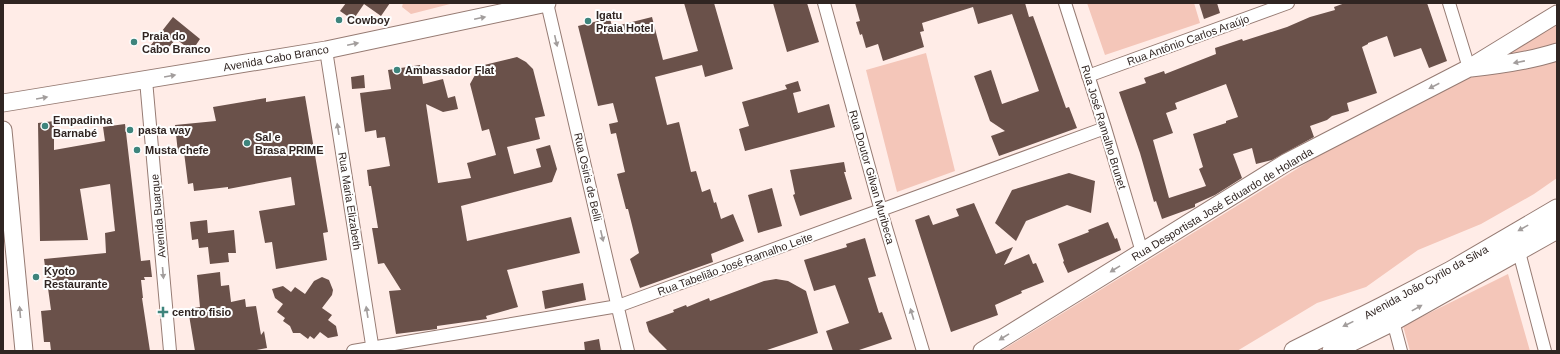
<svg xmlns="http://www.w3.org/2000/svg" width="1560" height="354" font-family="Helvetica,sans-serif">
<rect width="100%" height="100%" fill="#ffece7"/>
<path fill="#f4c6b9" d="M403,3H454L411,14L402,7Z
M1087,3H1194L1200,23L1105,55Z
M1557,17V45L1481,60Z
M926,53L955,171L897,192L866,70Z
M1557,60V178L1534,194L1481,224L1418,250L1366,287L1317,303L1237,351H1001L1404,103L1469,68Z
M1508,274L1530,351H1410L1403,326Z"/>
<path fill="#6a514a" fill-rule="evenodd" d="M346,3H390L381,16L364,4L353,20L340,11Z
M684,3H714L733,69L705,77L702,65L655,77L667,125L679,122L691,172L696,171L702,192L710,189L714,203L716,202L721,219L733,214L744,241L711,254L713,262L640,288L630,259L639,253L628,209H626L617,174L625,172L616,133L611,134L609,124L618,122L613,103L598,106L578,26L610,18L612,27L652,17L663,60L698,51Z
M773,3H807L819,42L787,52Z
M855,3H1025L1029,17L1033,16L1066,108L1069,107L1077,128L999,156L991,136L1005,131L990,121L974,76L991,70L1002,104L1039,91L1012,14L978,24L973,7L922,23L924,31L920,32L924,47L883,61L878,44L866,48L862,34L860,35L856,22L860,21Z
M1199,3H1217L1220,13L1204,19Z
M1345,3H1427L1447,61L1429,68L1421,48L1394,57L1387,36L1368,43V44L1362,47L1377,93L1347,103L1349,111L1332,116L1327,120L1310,126L1314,137L1272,160L1256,164L1252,148L1233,154L1242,178L1215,195L1195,204V207L1162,219L1156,201L1154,202L1140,153L1119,92L1146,83L1144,78L1164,71L1165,74L1216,54L1215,48L1242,39L1243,41L1287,27L1310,17L1335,10L1334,7ZM1226,84L1238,117L1226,121V123L1193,134L1203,167L1199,169L1206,186L1169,198L1153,140L1173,133L1166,113L1177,109L1175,103Z
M173,17L200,39L192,51L176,39L163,54L151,45Z
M517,57L526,62L533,69L545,116L535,118L540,139L507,147L514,174L541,167L536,149L550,145L557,169L552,182L461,206L467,241L571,217L580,253L507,270L518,307L486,316L487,319L437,326V329L396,334L389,291L401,290L384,263L378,264L372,228H378L371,186H369L367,170L390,166L385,137L377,138L376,130L365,132L360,93L391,89L388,70L420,65L423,84L443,79L448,98L455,96L458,109L443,112L426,104L438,183L471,178L467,163L496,155L489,129L482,131L470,84L480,66Z
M364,75L365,88L352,89L351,77Z
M798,81L801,91L793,93L798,113L829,104L835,127L745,151L739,129L749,126L742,102L787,89L785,85Z
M305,96L328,232L323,233L327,260L276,269L272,242L265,243L259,211L295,205L291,177L228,189V187L194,191L193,183L188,184L184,152L178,153L175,125L216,121L213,107L266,98V102Z
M54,121V150L105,141L103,127L125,124L141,261L150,260L152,277H144L145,280H141L143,298H142L150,351H51L50,342H44L41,311L51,310L44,259L106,253L105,233L115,231L110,184L80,189L88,240L40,241L38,123Z
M844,162L846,172H844L852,199L800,216L793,195L795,194L790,170Z
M1069,173L1095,181L1091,213L1067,205L1026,221L1016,241L995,223L1012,190Z
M772,188L782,226L758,233L748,195Z
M974,203L996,254L1013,247L1004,265L1029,254L1033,264L1036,263L1044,282L1021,291L1022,293L995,305L998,315L951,332L915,220L929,215L933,225L959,216L956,209Z
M207,220L208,233L234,230L236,253H228L229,262L210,264L208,247L199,248L198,239L192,240L190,222Z
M1108,222L1115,239L1117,238L1121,250L1068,273L1063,262L1064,261L1058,244L1089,232L1088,230Z
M865,238L876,276L868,278L879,313L882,312L892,339L856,351H833L826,331L849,323L835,285L814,291L804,260L847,247L846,244Z
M220,272L221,286L229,285L231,302L245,299L246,307L256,306L261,335L264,331L267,348L251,351H195L188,309L200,307L197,275Z
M322,277L329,280L333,290L332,295L322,308L332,315L328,320L336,326L338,336L328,338L320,332L314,339L310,336L308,339L300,333H293L290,326L283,321L285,318L277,312L283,304L275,298L272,289L283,286L291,292L295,287L305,294L314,281Z
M776,279L788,281L806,291L818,333L764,351H668L649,332L646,322L674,312L673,310L686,305L687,307L709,298L710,301L764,281Z
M583,283L586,300L545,309L542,291Z
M599,339L601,351H585L584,342Z"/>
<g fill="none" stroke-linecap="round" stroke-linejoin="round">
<g stroke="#967b73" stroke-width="14">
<path id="street" d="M547,3L628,351
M824,3L881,211L923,351
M1065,3L1105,128L1142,252
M1449,3L1469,68
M326,50L373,351
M1088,76L1288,3
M146,80L170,351
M1519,252L1545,351
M1393,321L1401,351
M353,351L618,306L1105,128"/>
</g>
<g stroke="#967b73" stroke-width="19">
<path id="secondary" d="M1471,68C1500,65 1529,61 1557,52
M3,103L326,50L547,3
M3,130L24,351
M982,351L1287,162L1469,68L1557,14"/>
</g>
<g stroke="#967b73" stroke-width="21">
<path id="primary" d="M1294,351L1382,307L1451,271L1557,209
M1332,351L1393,321L1557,229"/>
</g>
<use href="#street" stroke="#fff" stroke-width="12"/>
<use href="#secondary" stroke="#fff" stroke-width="17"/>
<use href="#primary" stroke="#fff" stroke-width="19"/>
</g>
<defs><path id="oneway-solid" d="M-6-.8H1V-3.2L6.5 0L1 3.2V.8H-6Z"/></defs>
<g fill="#a29d9c">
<use href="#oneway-solid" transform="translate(480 18) rotate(-12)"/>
<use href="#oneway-solid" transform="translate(556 41) rotate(77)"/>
<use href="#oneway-solid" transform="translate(353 44) rotate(-12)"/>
<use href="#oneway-solid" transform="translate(1519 62) rotate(169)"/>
<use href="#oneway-solid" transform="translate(170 76) rotate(-10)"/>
<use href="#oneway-solid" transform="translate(1434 86) rotate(153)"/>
<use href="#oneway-solid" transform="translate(42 98) rotate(-10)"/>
<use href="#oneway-solid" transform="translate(338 129) rotate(-99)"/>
<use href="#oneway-solid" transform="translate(1523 228) rotate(151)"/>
<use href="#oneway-solid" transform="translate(602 236) rotate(77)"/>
<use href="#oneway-solid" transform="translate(1115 269) rotate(148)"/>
<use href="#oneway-solid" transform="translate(163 273) rotate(85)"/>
<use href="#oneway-solid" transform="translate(1417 308) rotate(-29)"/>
<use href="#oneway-solid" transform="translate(20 312) rotate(-95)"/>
<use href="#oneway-solid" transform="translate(367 312) rotate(-99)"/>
<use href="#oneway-solid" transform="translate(912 314) rotate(-107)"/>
<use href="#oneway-solid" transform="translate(1348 324) rotate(154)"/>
<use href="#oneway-solid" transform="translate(1004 337) rotate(148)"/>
</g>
<g fill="#3e847c" stroke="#fefefe" stroke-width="1.5">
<circle cx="339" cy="20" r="4"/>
<circle cx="588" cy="21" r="4"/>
<circle cx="134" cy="42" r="4"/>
<circle cx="397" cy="70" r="4"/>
<circle cx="45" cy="126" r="4"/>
<circle cx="130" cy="130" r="4"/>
<circle cx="247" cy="143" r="4"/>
<circle cx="137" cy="150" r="4"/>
<circle cx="36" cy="277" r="4"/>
<path d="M161 306h4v4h4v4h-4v4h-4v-4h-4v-4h4z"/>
</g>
<g text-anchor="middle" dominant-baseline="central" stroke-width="4" stroke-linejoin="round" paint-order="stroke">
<g font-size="11" font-weight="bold" fill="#302522" stroke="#fefefe" text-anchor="start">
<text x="596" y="15">Igatu<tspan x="596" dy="13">Praia Hotel</tspan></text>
<text x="347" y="20">Cowboy</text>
<text x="142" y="36">Praia do<tspan x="142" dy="13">Cabo Branco</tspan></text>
<text x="405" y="70">Ambassador Flat</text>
<text x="53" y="120">Empadinha<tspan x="53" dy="13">Barnabé</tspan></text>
<text x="138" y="130">pasta way</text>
<text x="255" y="137">Sal e<tspan x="255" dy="13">Brasa PRIME</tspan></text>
<text x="145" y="150">Musta chefe</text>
<text x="44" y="271">Kyoto<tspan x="44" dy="13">Restaurante</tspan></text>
<text x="172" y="312">centro fisio</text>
</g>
<g font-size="11" fill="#302522" stroke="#fefefe">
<text transform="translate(1188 40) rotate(-20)">Rua Antônio Carlos Araújo</text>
<text transform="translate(276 58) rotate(-10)">Avenida Cabo Branco</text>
<text transform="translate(1104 127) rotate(73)">Rua José Ramalho Brunet</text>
<text transform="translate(588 177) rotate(77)">Rua Osiris de Belli</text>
<text transform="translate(872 177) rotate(74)">Rua Doutor Gilvan Muribeca</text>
<text transform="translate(350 201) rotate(81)">Rua Maria Elizabeth</text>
<text transform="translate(1222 204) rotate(-31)">Rua Desportista José Eduardo de Holanda</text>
<text transform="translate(158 216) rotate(-95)">Avenida Buarque</text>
<text transform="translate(735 264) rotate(-20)">Rua Tabelião José Ramalho Leite</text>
<text transform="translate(1426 282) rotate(-29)">Avenida João Cyrilo da Silva</text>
</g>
</g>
<rect width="1560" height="354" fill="none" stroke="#302522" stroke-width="8"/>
</svg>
